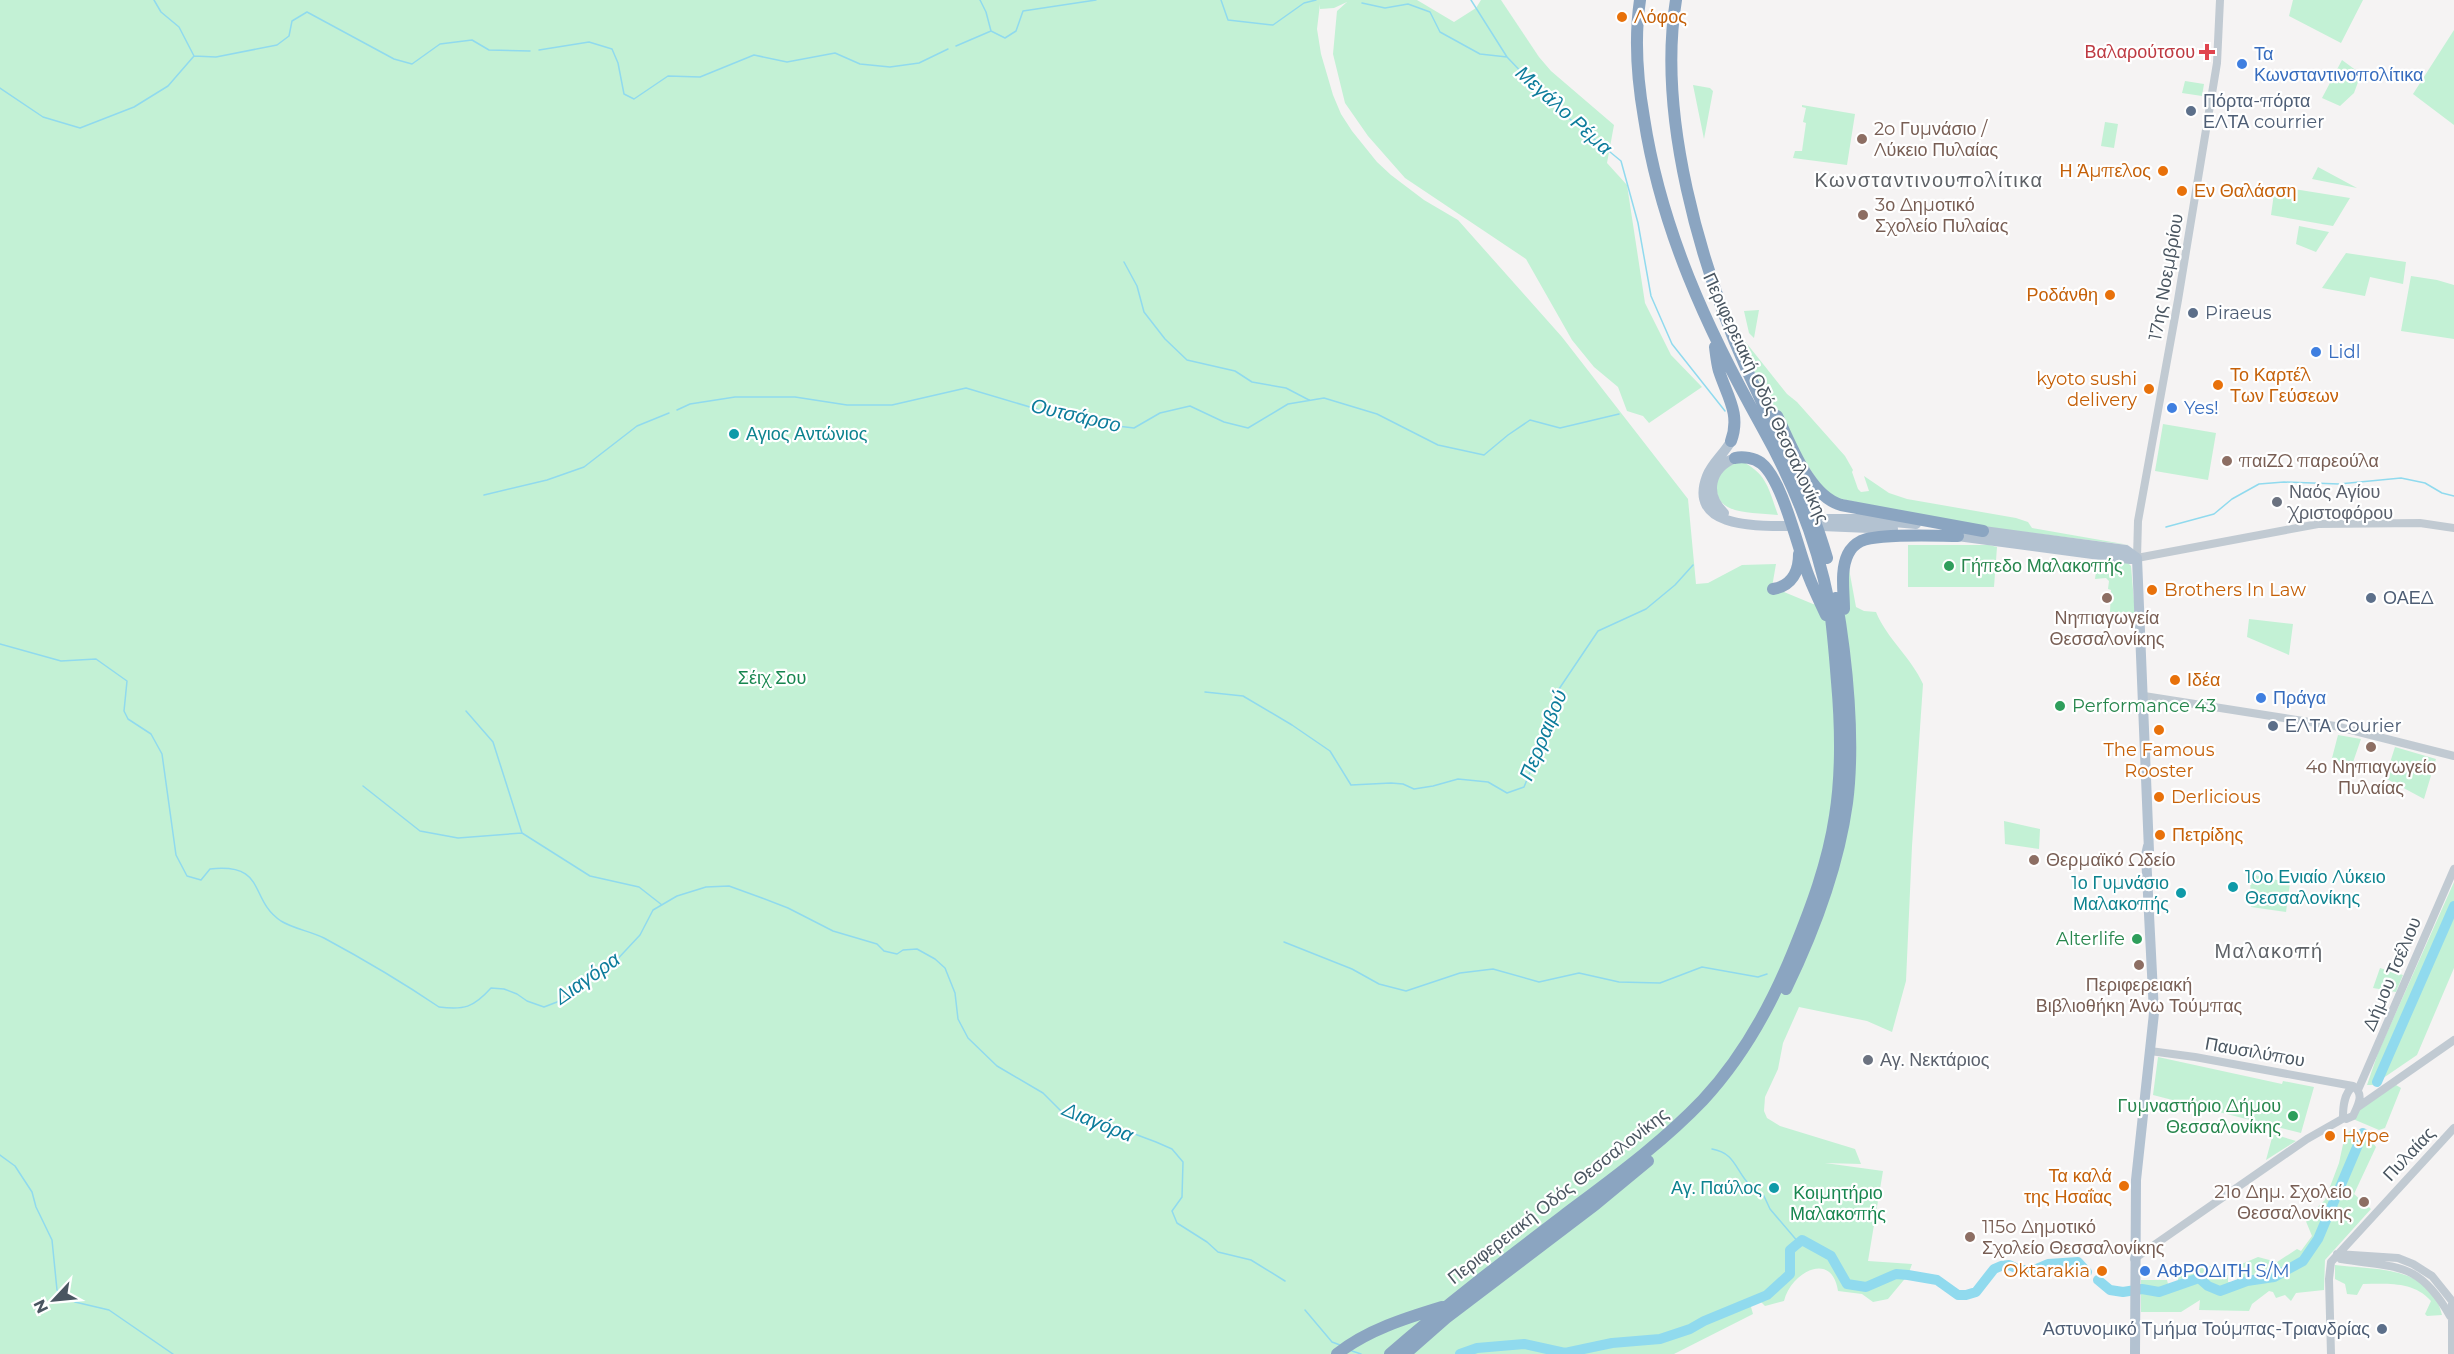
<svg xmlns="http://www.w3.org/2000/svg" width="2454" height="1354" font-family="Montserrat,sans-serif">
<rect width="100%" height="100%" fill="#f5f3f3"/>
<path fill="#c3f1d5" d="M0,0H1417L1454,22L1476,8L1481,0H1501L1539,57L1551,71L1614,125L1607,163L1627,185L1645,303L1671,355L1702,387L1649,423L1643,416L1627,411L1618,387L1594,367L1572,340L1526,259L1405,178L1368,136L1345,103L1333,54L1337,11L1347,2L1334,8L1320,9V4L1317,29L1321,54L1333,95L1341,114L1352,131L1377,162L1391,175L1424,200L1458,220L1562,337L1688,499L1696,584L1708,583L1742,565L1776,564L1772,587L1813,604L1846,611L1849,569L1856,607L1864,611L1876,612C1887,639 1911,657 1923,684L1912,846L1906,981L1892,1032L1867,1021L1799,1007L1783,1043L1778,1069L1765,1097L1764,1111L1767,1118L1780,1126L1855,1149L1861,1164L1825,1163L1883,1171L1868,1261L1912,1264L1908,1275L1888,1299L1873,1302L1862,1294L1838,1291C1832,1250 1791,1272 1784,1301L1765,1306L1761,1302L1749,1300L1753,1314L1674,1354H0Z
M2293,0H2363L2341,43L2289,16Z
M2454,30V125L2413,94Z
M2342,60L2361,74L2354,93L2340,106L2322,98Z
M2185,81L2204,84L2202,96L2182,93Z
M1693,85L1710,88L1713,91L1704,139Z
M1802,105L1855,114L1847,165L1793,158L1795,151H1802L1806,123L1803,122L1806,108L1802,107Z
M2105,122L2118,124L2114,148L2101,146Z
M2318,167L2357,188L2312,179Z
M2275,186L2350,198L2333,226L2271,215Z
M2299,226L2329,232L2316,252L2296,244Z
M2346,253L2406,262L2403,284L2370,277L2365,296L2322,288Z
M2411,276L2437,280L2454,285V339L2401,331Z
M1759,310L1754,338L1749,333L1744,311Z
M1740,335L1787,394L1797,402L1845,456L1853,470L1852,472L1858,489L1861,492L1869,491L1864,476L1889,493L1907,499L2016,518L2028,522L2032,528L2129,545L1967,525L1827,496L1791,439L1737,339Z
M2163,424L2216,433L2208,480L2155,471Z
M1740,460C1767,474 1768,487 1778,515C1747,512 1704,516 1720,470Z
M1908,545H1989L1997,547L1994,587H1908Z
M2098,556L2128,563L2131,566L2135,613L2110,612L2111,590L2108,589L2109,581L2106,578L2095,579Z
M2249,619L2293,624L2289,655L2247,637Z
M2338,735L2361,739L2351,768L2331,762Z
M2395,747L2436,759L2424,799L2385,778Z
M2004,821L2040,829L2039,849L2005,844Z
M2250,874L2290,883L2286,912L2251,907Z
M2454,882V968L2417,1055L2373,1085H2367L2378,1053Z
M2380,968L2403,975L2396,992L2373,988Z
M2158,1057L2282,1084L2283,1081L2314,1087L2301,1133L2153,1095Z
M2396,1085L2401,1088L2385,1128L2379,1130L2353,1119L2355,1111Z
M2351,1130L2366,1134L2376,1147L2354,1194L2371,1209L2325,1260L2324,1290L2296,1293L2291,1301L2285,1295L2276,1298L2273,1292L2269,1291L2252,1304L2249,1311L2199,1310L2200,1300L2181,1312H2141V1280H2167L2168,1284L2178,1283V1266H2212V1276L2228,1275V1282H2237V1266L2258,1257L2277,1262L2297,1249L2301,1251L2312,1236L2305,1219L2325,1200L2339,1163L2345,1135Z
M2273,1134L2296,1141L2266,1160Z
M2335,1265C2374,1270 2431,1265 2442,1315L2427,1316L2425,1314L2431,1301C2413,1281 2388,1284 2363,1284L2357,1295L2347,1294L2345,1284L2335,1279Z"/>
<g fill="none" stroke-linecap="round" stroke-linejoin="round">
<path stroke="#90daee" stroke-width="1.5" d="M154,0L161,12L179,27L194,56
M980,0L986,12L991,31L1005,38L1016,31L1023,11L1096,0
M1221,0L1228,20L1273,25L1304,3L1316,0
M1471,0L1507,57
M1362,3L1385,8L1408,4L1430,12L1440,32L1480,54L1507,57L1554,106L1621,161L1638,223L1651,296L1672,344L1725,411
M956,46L991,31
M539,50L589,42L612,49L618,63L624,94L634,99L668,76L700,77L754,55L787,62L835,53L860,64L890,67L919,63L948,49
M0,88L43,117L80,128L134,107L168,86L194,56L216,57L277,45L289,36L292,21L307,12L394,59L412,64L440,44L472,40L489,50L530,51
M1124,262L1137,286L1144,312L1165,339L1187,360L1235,371L1252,382L1286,388L1309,400
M677,410L690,404L735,397H795L847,405H892L966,388L1040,410L1059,412L1109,425L1134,428L1160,413L1190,406L1224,422L1248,428L1288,404L1324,398L1377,414L1438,445L1484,455L1508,435L1530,420L1560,428L1619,414
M484,495L547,480L584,467L637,426L669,413
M2166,527L2214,514L2232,499L2259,484L2284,482L2339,484L2401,478L2425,483L2442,493L2454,496
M0,644L61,661L96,659L127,681L124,711L128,719L151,734L162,754L176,855L187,876L201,880L210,869C268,863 248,899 281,921C294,929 310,931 324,938C363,959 402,982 439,1007C464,1010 473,1008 491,988L504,989L517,994L527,1001L544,1007L557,1002L586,978L612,965L640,935L653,910L677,896L706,887L729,886L762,898L788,908L833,931L877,944L884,951L897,954L903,950L917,949L935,959L945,968L955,993L958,1019L968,1038L997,1066L1043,1093L1062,1112L1083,1117L1099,1126L1132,1133L1156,1142L1172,1149L1183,1162L1182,1197L1172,1211L1177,1223L1207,1242L1218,1252L1251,1260L1285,1281
M1205,692L1243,696L1292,725L1330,751L1351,785L1391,783L1403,784L1414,789L1433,786L1458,779L1488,782L1507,793L1524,787L1542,743L1559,689L1598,631L1646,609L1675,585L1693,565
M466,711L493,742L522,833
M363,786L420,831L458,838L522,833L590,876L639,887L662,905
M1284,942L1352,969L1379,984L1406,991L1460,973L1493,969L1539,982L1579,973L1619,982L1660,983L1702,967L1758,977L1767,974
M1712,1149C1735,1153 1735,1169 1748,1183
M0,1155L15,1166L32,1192L36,1207L52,1240L57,1290L75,1302L109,1310L173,1354
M1753,1186L1764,1196L1770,1209L1799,1243
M1305,1310L1332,1342L1340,1345
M1352,1351L1361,1354"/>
<path stroke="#90daee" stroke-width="10" d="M2377,1082L2454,906
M2098,1280L2110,1290L2123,1292L2142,1289L2159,1292L2199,1278L2208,1286L2220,1291L2247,1281L2274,1277L2303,1261L2318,1239L2363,1133
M1460,1354L1477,1348L1524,1344L1565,1353L1612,1343L1660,1339L1690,1329L1704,1321L1767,1295L1790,1274V1250L1802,1240L1831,1256L1847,1284L1866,1287L1896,1274L1908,1275L1937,1280L1958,1295H1966L1976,1292L1994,1269L2001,1266L2009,1265L2020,1270H2034L2048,1264L2078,1262L2087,1272"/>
<path stroke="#c1cad2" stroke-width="8" d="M2220,0L2217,63L2178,300L2138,521L2137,558L2318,524L2420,523L2454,528
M2144,696L2335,726L2454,756
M2150,1051L2195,1057L2353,1086
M2353,1086C2365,1094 2358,1105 2353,1116L2346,1119L2343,1117C2343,1106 2344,1094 2353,1086Z
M2358,1090L2454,869
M2358,1107L2454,1040
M2337,1254L2398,1258L2413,1264L2432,1276L2452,1301V1354
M2134,1259L2307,1139L2344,1118
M2341,1259C2397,1268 2419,1261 2450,1316
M2331,1354L2329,1279L2331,1262L2454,1128"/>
<path stroke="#b3c2d1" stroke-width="10" d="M1731,441C1724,454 1712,463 1707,476C1687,528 1757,526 1787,526
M1724,513C1704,494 1710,468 1735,458
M1818,519H1860L1916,524
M1822,526L1893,529
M1976,530L2126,550L2137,558
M1950,535L2130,559L2137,558
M2137,558L2149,851
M2135,1354L2136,1180L2154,1013L2146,855L2148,846"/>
<path stroke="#8ba5c1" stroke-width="12" d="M1676,0C1657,115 1700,265 1747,370C1775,432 1808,492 1827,558
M1715,347C1716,355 1717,364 1719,371C1727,396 1741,414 1731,441
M1777,416C1791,444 1809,496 1841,505L1983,531
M1735,458C1743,456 1754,458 1761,463C1783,480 1798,550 1809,577C1814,590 1820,602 1826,615
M1773,589C1792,586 1799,571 1799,554
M1844,609C1844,592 1840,570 1848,554C1851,548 1855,544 1861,541C1879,533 1937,536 1958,536
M1786,989C1814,931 1838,868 1847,803C1855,741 1847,660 1836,598
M1337,1354C1367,1330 1406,1318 1442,1307
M1390,1354C1446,1305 1505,1260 1563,1216C1612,1179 1661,1144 1703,1100C1743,1057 1771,1006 1793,952C1811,908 1828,863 1835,816C1842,772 1841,727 1837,682C1835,656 1833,629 1829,603C1817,541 1793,482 1762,427C1707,329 1661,229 1644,118C1637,78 1634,40 1640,0
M1405,1354L1446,1318L1596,1204L1648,1161"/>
</g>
<g fill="#e8710a" stroke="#fff" stroke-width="2">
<circle cx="1622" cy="17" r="6"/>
<circle cx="2163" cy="171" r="6"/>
<circle cx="2182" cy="191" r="6"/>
<circle cx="2110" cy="295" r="6"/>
<circle cx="2218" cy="385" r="6"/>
<circle cx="2149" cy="389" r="6"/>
<circle cx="2152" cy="590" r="6"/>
<circle cx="2175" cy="680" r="6"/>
<circle cx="2159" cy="730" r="6"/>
<circle cx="2159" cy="797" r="6"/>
<circle cx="2160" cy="835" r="6"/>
<circle cx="2330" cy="1136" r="6"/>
<circle cx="2124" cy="1186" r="6"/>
<circle cx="2102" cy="1271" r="6"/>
</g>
<path fill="#e0444e" stroke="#fff" stroke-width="2" d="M2204 43h6v6h6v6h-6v6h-6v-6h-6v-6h6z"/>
<g fill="#3f7fe0" stroke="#fff" stroke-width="2">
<circle cx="2242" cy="64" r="6"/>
<circle cx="2316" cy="352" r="6"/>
<circle cx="2172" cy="408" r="6"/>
<circle cx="2261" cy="698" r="6"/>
<circle cx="2145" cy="1271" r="6"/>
</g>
<g fill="#5c6f8a" stroke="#fff" stroke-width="2">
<circle cx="2191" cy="111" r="6"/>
<circle cx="2193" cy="313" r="6"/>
<circle cx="2371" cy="598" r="6"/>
<circle cx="2273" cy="726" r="6"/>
<circle cx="2382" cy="1329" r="6"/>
</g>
<g fill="#8d6e63" stroke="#fff" stroke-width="2">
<circle cx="1862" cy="139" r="6"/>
<circle cx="1863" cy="215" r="6"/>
<circle cx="2227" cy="461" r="6"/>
<circle cx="2107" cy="598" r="6"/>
<circle cx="2371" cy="747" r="6"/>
<circle cx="2034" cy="860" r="6"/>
<circle cx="2139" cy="965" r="6"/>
<circle cx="2364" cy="1202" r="6"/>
<circle cx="1970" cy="1237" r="6"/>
</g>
<g fill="#0f9aa8" stroke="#fff" stroke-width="2">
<circle cx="734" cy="434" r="6"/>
<circle cx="2233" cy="887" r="6"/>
<circle cx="2181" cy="893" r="6"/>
<circle cx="1774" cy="1188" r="6"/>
</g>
<g fill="#6b7280" stroke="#fff" stroke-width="2">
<circle cx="2277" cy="502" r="6"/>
<circle cx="1868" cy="1060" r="6"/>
</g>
<g fill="#2e9e5b" stroke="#fff" stroke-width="2">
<circle cx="1949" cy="566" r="6"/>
<circle cx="2060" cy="706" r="6"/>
<circle cx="2137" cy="939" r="6"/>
<circle cx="2293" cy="1116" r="6"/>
</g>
<g text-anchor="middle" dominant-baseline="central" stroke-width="4.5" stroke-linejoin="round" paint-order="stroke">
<g font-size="18" fill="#c56008" stroke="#fff" text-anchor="start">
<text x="1634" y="17">Λόφος</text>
<text x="2151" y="171" text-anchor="end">Η Άμπελος</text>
<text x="2194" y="191">Εν Θαλάσση</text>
<text x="2098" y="295" text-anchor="end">Ροδάνθη</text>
<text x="2230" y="375">Το Καρτέλ<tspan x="2230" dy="21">Των Γεύσεων</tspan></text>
<text x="2137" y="379" text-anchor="end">kyoto sushi<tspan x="2137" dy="21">delivery</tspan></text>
<text x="2164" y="590">Brothers In Law</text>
<text x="2187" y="680">Ιδέα</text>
<text x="2159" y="750" text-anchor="middle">The Famous<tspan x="2159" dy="21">Rooster</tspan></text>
<text x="2171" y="797">Derlicious</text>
<text x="2172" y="835">Πετρίδης</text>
<text x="2342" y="1136">Hype</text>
<text x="2112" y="1176" text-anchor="end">Τα καλά<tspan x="2112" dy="21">της Ησαΐας</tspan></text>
<text x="2090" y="1271" text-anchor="end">Oktarakia</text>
</g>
<g font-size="18" fill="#be3a42" stroke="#fff" text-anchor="end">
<text x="2195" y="52">Βαλαρούτσου</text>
</g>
<g font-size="18" fill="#366cbe" stroke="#fff" text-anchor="start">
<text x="2254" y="54">Τα<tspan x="2254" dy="21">Κωνσταντινοπολίτικα</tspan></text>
<text x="2328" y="352">Lidl</text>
<text x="2184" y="408">Yes!</text>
<text x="2273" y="698">Πράγα</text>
<text x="2157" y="1271">ΑΦΡΟΔΙΤΗ S/M</text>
</g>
<g font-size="18" fill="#4e5e75" stroke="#fff" text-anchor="start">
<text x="2203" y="101">Πόρτα-πόρτα<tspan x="2203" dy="21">ΕΛΤΑ courrier</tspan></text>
<text x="2205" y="313">Piraeus</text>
<text x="2383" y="598">ΟΑΕΔ</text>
<text x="2285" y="726">ΕΛΤΑ Courier</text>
<text x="2370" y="1329" text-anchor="end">Αστυνομικό Τμήμα Τούμπας-Τριανδρίας</text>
</g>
<g font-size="18" fill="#785e54" stroke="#fff" text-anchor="start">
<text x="1874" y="129">2o Γυμνάσιο /<tspan x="1874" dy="21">Λύκειο Πυλαίας</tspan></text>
<text x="1875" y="205">3ο Δημοτικό<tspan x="1875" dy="21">Σχολείο Πυλαίας</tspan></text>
<text x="2239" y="461">παιΖΩ παρεούλα</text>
<text x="2107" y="618" text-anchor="middle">Νηπιαγωγεία<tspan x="2107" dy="21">Θεσσαλονίκης</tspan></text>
<text x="2371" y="767" text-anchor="middle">4ο Νηπιαγωγείο<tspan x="2371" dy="21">Πυλαίας</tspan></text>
<text x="2046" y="860">Θερμαϊκό Ωδείο</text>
<text x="2139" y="985" text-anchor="middle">Περιφερειακή<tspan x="2139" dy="21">Βιβλιοθήκη Άνω Τούμπας</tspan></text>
<text x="2352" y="1192" text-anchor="end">21ο Δημ. Σχολείο<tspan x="2352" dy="21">Θεσσαλονίκης</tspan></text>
<text x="1982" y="1227">115o Δημοτικό<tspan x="1982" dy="21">Σχολείο Θεσσαλονίκης</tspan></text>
</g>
<g font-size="18" fill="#4a5661" stroke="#fff">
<text transform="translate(2166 277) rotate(-80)">17ης Νοεμβρίου</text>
<text transform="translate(1766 398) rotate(65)">Περιφερειακή Οδός Θεσσαλονίκης</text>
<text transform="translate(2392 974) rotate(-67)">Δήμου Τσέλιου</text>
<text transform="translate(2255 1052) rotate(10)">Παυσιλύπου</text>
<text transform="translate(2409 1154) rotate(-47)">Πυλαίας</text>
<text transform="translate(1558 1196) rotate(-38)">Περιφερειακή Οδός Θεσσαλονίκης</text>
</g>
<g font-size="18" fill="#0d838f" stroke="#fff" text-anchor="start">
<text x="746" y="434">Αγιος Αντώνιος</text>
<text x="2245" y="877">10ο Ενιαίο Λύκειο<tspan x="2245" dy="21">Θεσσαλονίκης</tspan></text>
<text x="2169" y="883" text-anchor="end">1ο Γυμνάσιο<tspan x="2169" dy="21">Μαλακοπής</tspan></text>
<text x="1762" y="1188" text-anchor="end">Αγ. Παύλος</text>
</g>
<g font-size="18" fill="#5b616d" stroke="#fff" text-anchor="start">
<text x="2289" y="492">Ναός Αγίου<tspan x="2289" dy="21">Χριστοφόρου</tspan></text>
<text x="1880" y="1060">Αγ. Νεκτάριος</text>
</g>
<g font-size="18" fill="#27864d" stroke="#fff" text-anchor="start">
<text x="1961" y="566">Γήπεδο Μαλακοπής</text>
<text x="2072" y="706">Performance 43</text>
<text x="2125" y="939" text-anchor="end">Alterlife</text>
<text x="2281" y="1106" text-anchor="end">Γυμναστήριο Δήμου<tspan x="2281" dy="21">Θεσσαλονίκης</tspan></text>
</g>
<g font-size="18" fill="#17864f" stroke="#fff">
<text x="772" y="678">Σέιχ Σου</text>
<text x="1838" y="1193">Κοιμητήριο<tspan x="1838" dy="21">Μαλακοπής</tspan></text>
</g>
<g font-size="20" font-style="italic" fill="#0c7c9b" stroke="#fff">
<text transform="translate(1564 110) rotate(42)">Μεγάλο Ρέμα</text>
<text transform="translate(1076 415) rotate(13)">Ουτσάρσο</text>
<text transform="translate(1543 735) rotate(-68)">Περραιβού</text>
<text transform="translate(587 978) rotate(-35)">Διαγόρα</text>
<text transform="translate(1098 1122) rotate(22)">Διαγόρα</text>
</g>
<g font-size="20" letter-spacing="1.5" fill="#5f6368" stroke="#fff">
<text x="1929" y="180">Κωνσταντινουπολίτικα</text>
<text x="2269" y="951">Μαλακοπή</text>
</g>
</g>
<g transform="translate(54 1300) rotate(244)" stroke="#ffffff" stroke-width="4.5" paint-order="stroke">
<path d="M0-4.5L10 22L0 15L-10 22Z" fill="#4a5661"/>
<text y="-9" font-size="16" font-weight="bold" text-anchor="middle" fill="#4a5661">N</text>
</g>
</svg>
